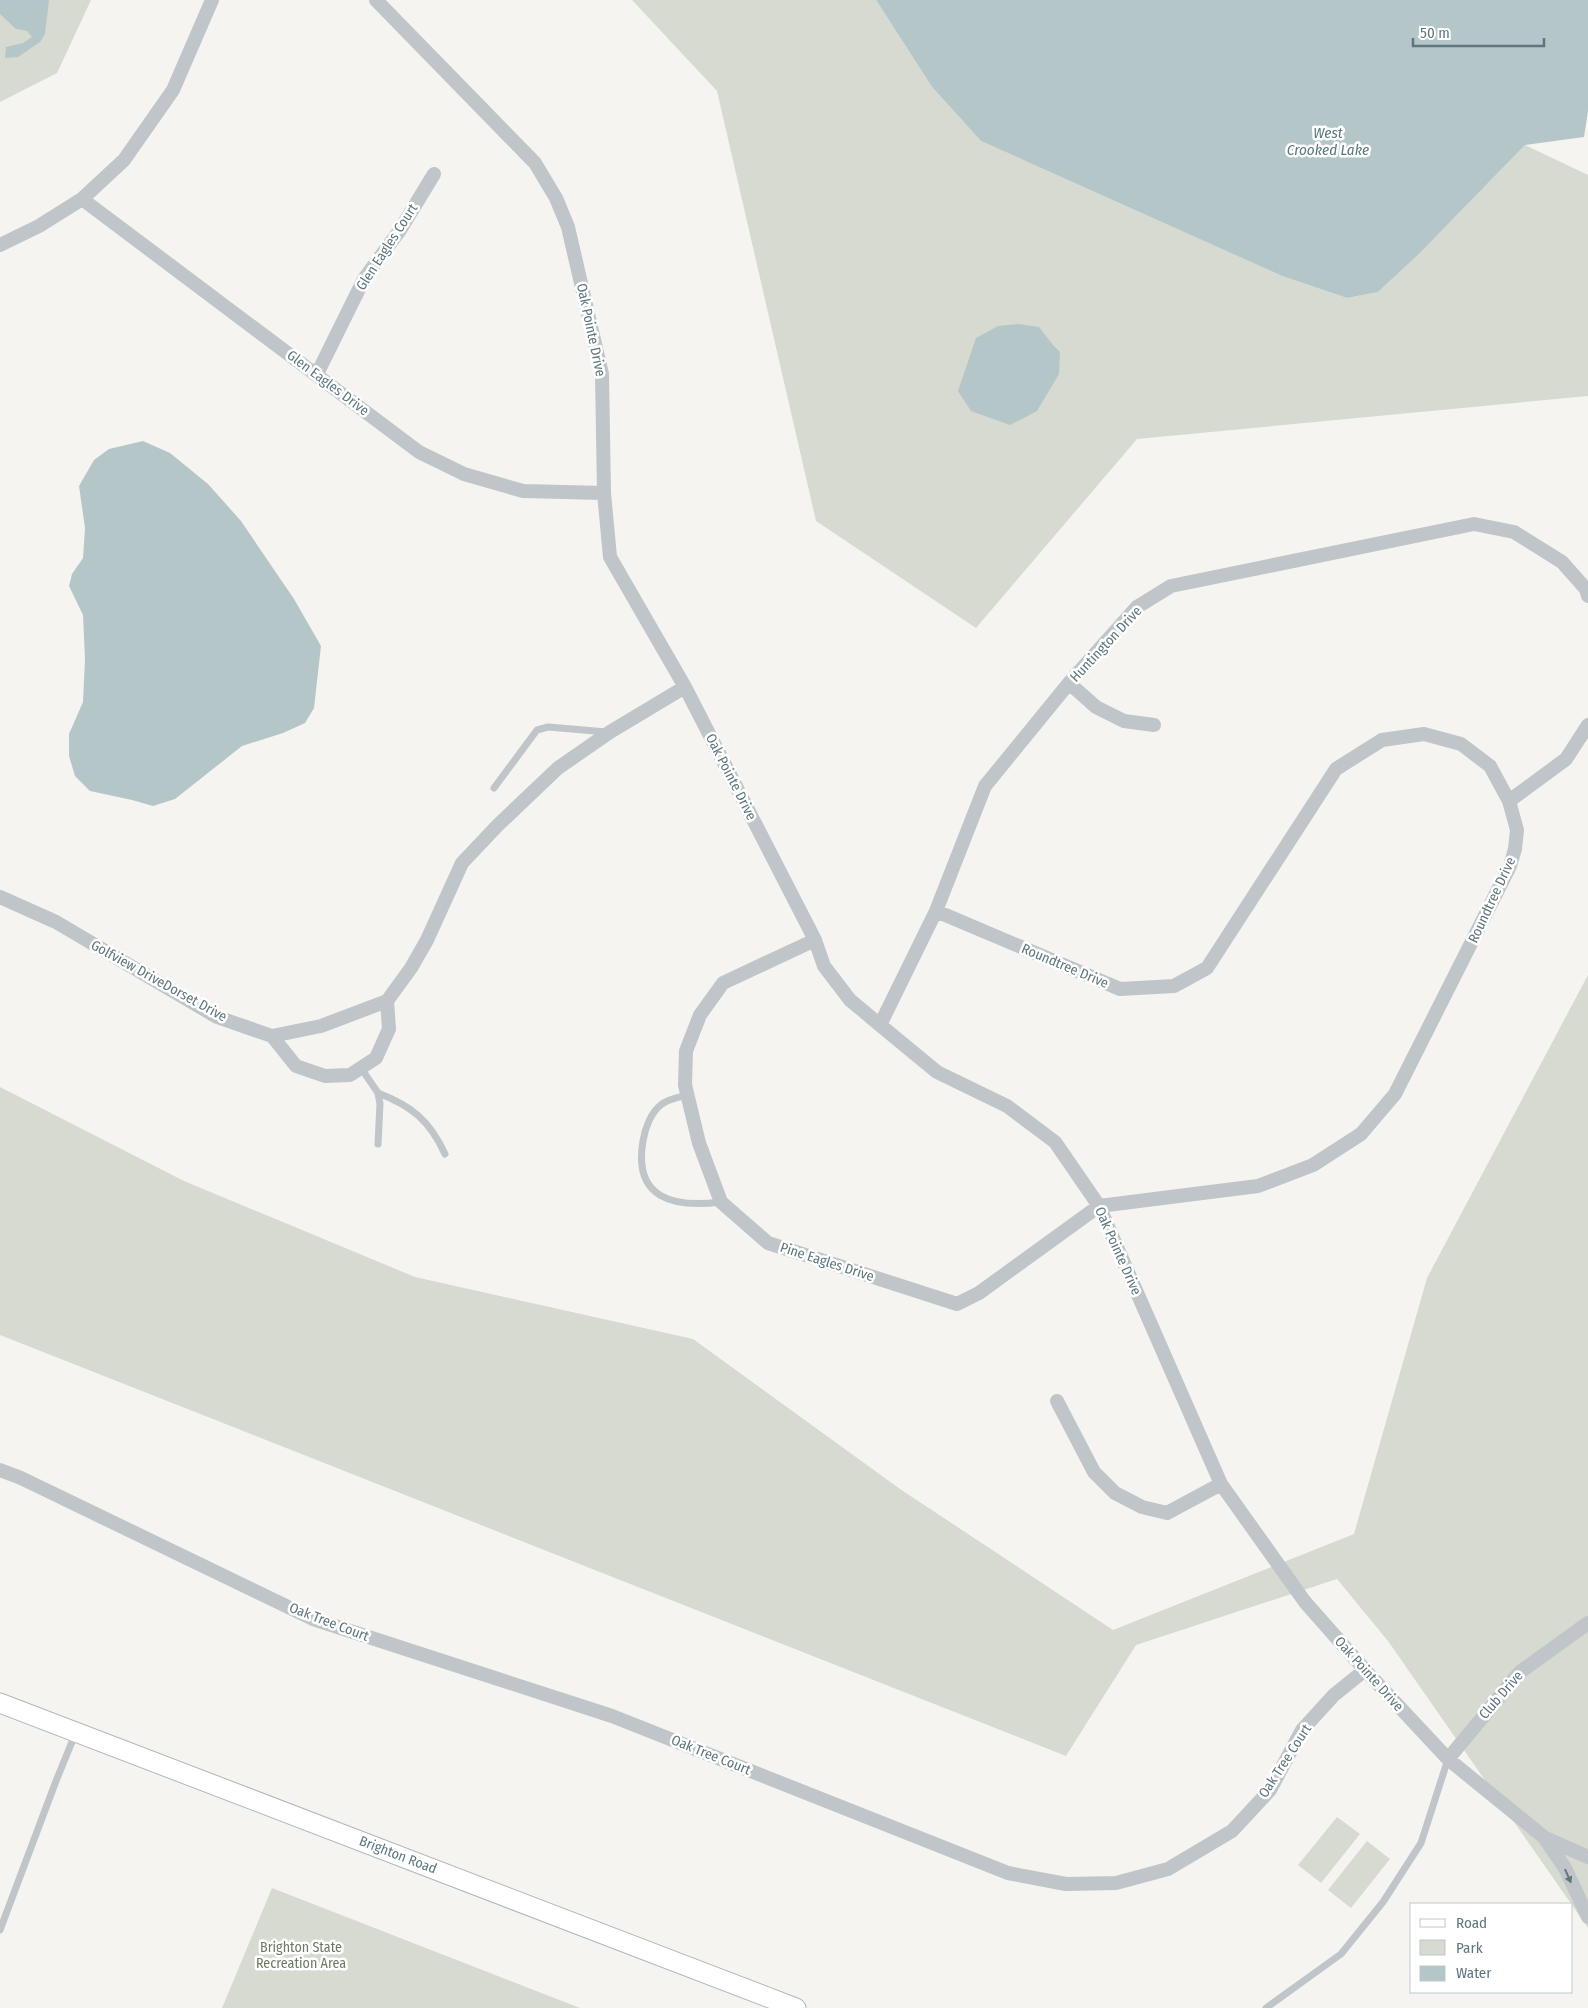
<svg xmlns="http://www.w3.org/2000/svg" width="1588" height="2008" font-family="'Fira Sans Condensed',sans-serif">
<rect width="100%" height="100%" fill="#f5f4f1"/>
<path fill="#d6dad0" d="M0,0H91L57,73L0,102Z
M632,0H876L932,87L981,141L1282,276L1347,298L1378,292L1419,254L1525,145L1588,175V396L1137,439L976,628L816,521L717,91Z
M1588,975V1928L1388,1641L1337,1579L1136,1645L1066,1756L0,1335V1087L184,1181L415,1277L693,1339L900,1489L1113,1630L1354,1534L1427,1278Z
M1337,1817L1360,1834L1321,1883L1298,1865Z
M1367,1841L1390,1859L1351,1908L1328,1890Z
M272,1888L580,2008H222Z"/>
<path fill="#b5c6c8" d="M0,0H49L45,34L40,42L18,57L5,58L6,47L23,43L32,37L27,31L16,29L0,14Z
M876,0H1588V111L1584,137L1525,145L1419,254L1378,292L1347,298L1282,276L981,141L932,87Z
M1018,324L1039,327L1053,345L1060,352L1059,374L1037,411L1010,425L971,411L958,391L976,338L998,326Z
M143,441L170,453L208,484L241,521L294,599L321,646L314,708L305,723L283,733L242,746L175,799L153,806L132,800L90,791L75,776L69,756V734L83,702L85,659L83,615L69,586L72,574L83,558L85,528L79,486L94,460L109,449Z"/>
<g fill="none" stroke-linecap="round" stroke-linejoin="round">
<g stroke="#afb8bb" stroke-width="21">
<path id="secondary" d="M0,1703L796,2008"/>
</g>
<path stroke="#bfc5c8" stroke-width="7" d="M494,788L537,730L548,727L607,732
M361,1068L378,1093L380,1104L378,1144
M378,1093C412,1106 430,1121 445,1154
M687,1095C680,1097 668,1099 662,1104C651,1112 645,1128 643,1141C633,1199 674,1208 721,1202
M0,1930L56,1781L76,1732
M1266,2008L1341,1954L1383,1902L1421,1843L1448,1759"/>
<path stroke="#bfc5c8" stroke-width="14" d="M376,0L535,163L556,198L568,227L602,374L604,493L610,557L685,687L815,940L824,966L850,1000L880,1025L937,1072L1007,1106L1055,1142L1099,1206L1221,1484L1305,1602L1365,1670L1448,1759L1545,1838L1588,1857
M82,199L419,452L464,474L523,491L604,493
M0,245L39,226L82,199L124,160L173,90L212,0
M317,374L364,279L400,230L434,174
M1069,683L1096,707L1124,721L1154,725
M1509,801L1566,759L1588,725
M0,897L56,922L217,1017L272,1036L321,1026L387,1001L411,968L427,940L462,863L498,825L558,768L610,732L685,687
M815,940L723,983L700,1015L686,1051L685,1085L699,1143L721,1202L768,1243L957,1304L979,1293L1099,1206L1258,1186L1313,1165L1361,1134L1395,1094L1510,866L1515,849L1517,830L1509,801L1490,766L1461,744L1424,734L1382,740L1336,769L1207,968L1174,986L1120,989L936,911
M880,1025L936,911L985,786L1069,683L1137,607L1171,586L1474,524L1514,532L1562,562L1586,589L1588,596
M272,1036L296,1066L325,1076L350,1075L376,1058L389,1029L387,1001
M1057,1401L1094,1472L1115,1493L1142,1507L1167,1513L1221,1484
M0,1470L21,1478L313,1619L612,1716L1008,1873L1066,1884L1116,1883L1168,1869L1232,1831L1270,1790L1302,1730L1334,1695L1365,1670
M1448,1759L1520,1672L1588,1623
M1545,1839L1565,1868L1588,1917"/>
<use href="#secondary" stroke="#fff" stroke-width="19"/>
</g>
<defs><path id="oneway-solid" d="M-6-.8H1V-3.2L6.5 0L1 3.2V.8H-6Z" transform="scale(1.25)"/></defs>
<use fill="#5e767e" href="#oneway-solid" transform="translate(1568 1876) rotate(66)"/>
<g text-anchor="middle" dominant-baseline="central" stroke-width="5" stroke-linejoin="round" paint-order="stroke">
<g font-size="14" fill="#5e767e" stroke="#fff">
<text transform="translate(387 247) rotate(-57)">Glen Eagles Court</text>
<text transform="translate(591 330) rotate(78)">Oak Pointe Drive</text>
<text transform="translate(328 383) rotate(37)">Glen Eagles Drive</text>
<text transform="translate(1106 644) rotate(-47)">Huntington Drive</text>
<text transform="translate(731 777) rotate(63)">Oak Pointe Drive</text>
<text transform="translate(1492 900) rotate(-65)">Roundtree Drive</text>
<text transform="translate(1065 966) rotate(23)">Roundtree Drive</text>
<text transform="translate(159 981) rotate(29)">Golfview DriveDorset Drive</text>
<text transform="translate(1118 1251) rotate(66)">Oak Pointe Drive</text>
<text transform="translate(827 1262) rotate(18)">Pine Eagles Drive</text>
<text transform="translate(329 1622) rotate(21)">Oak Tree Court</text>
<text transform="translate(1369 1674) rotate(48)">Oak Pointe Drive</text>
<text transform="translate(1501 1695) rotate(-49)">Club Drive</text>
<text transform="translate(711 1755) rotate(22)">Oak Tree Court</text>
<text transform="translate(1285 1761) rotate(-57)">Oak Tree Court</text>
<text transform="translate(398 1855) rotate(21)">Brighton Road</text>
</g>
<g font-size="14" fill="#6b7b61" stroke="#fff">
<text x="301" y="1947">Brighton State<tspan x="301" dy="16">Recreation Area</tspan></text>
</g>
<g font-size="15" font-style="italic" fill="#59787a" stroke="#fff">
<text x="1328" y="133">West<tspan x="1328" dy="17">Crooked Lake</tspan></text>
</g>
</g>
<rect x="1410" y="1903" width="162" height="90" fill="#ffffff" stroke="#bfc8cb"/>
<rect x="1420" y="1919" width="25" height="8" fill="#ffffff" stroke="#bfc8cb"/>
<text x="1456" y="1928" font-size="15" fill="#5e767e">Road</text>
<rect x="1420" y="1940" width="25" height="15" fill="#d6dad0" stroke="#bfc8cb"/>
<text x="1456" y="1953" font-size="15" fill="#5e767e">Park</text>
<rect x="1420" y="1966" width="25" height="15" fill="#b5c6c8" stroke="#bfc8cb"/>
<text x="1456" y="1978" font-size="15" fill="#5e767e">Water</text>
<path d="M1413 38v8h131v-8" fill="none" stroke="#5e767e" stroke-width="2.5"/>
<text x="1420" y="38" font-size="15" fill="#5e767e" stroke="#ffffff" stroke-width="4" paint-order="stroke">50 m</text>
</svg>
